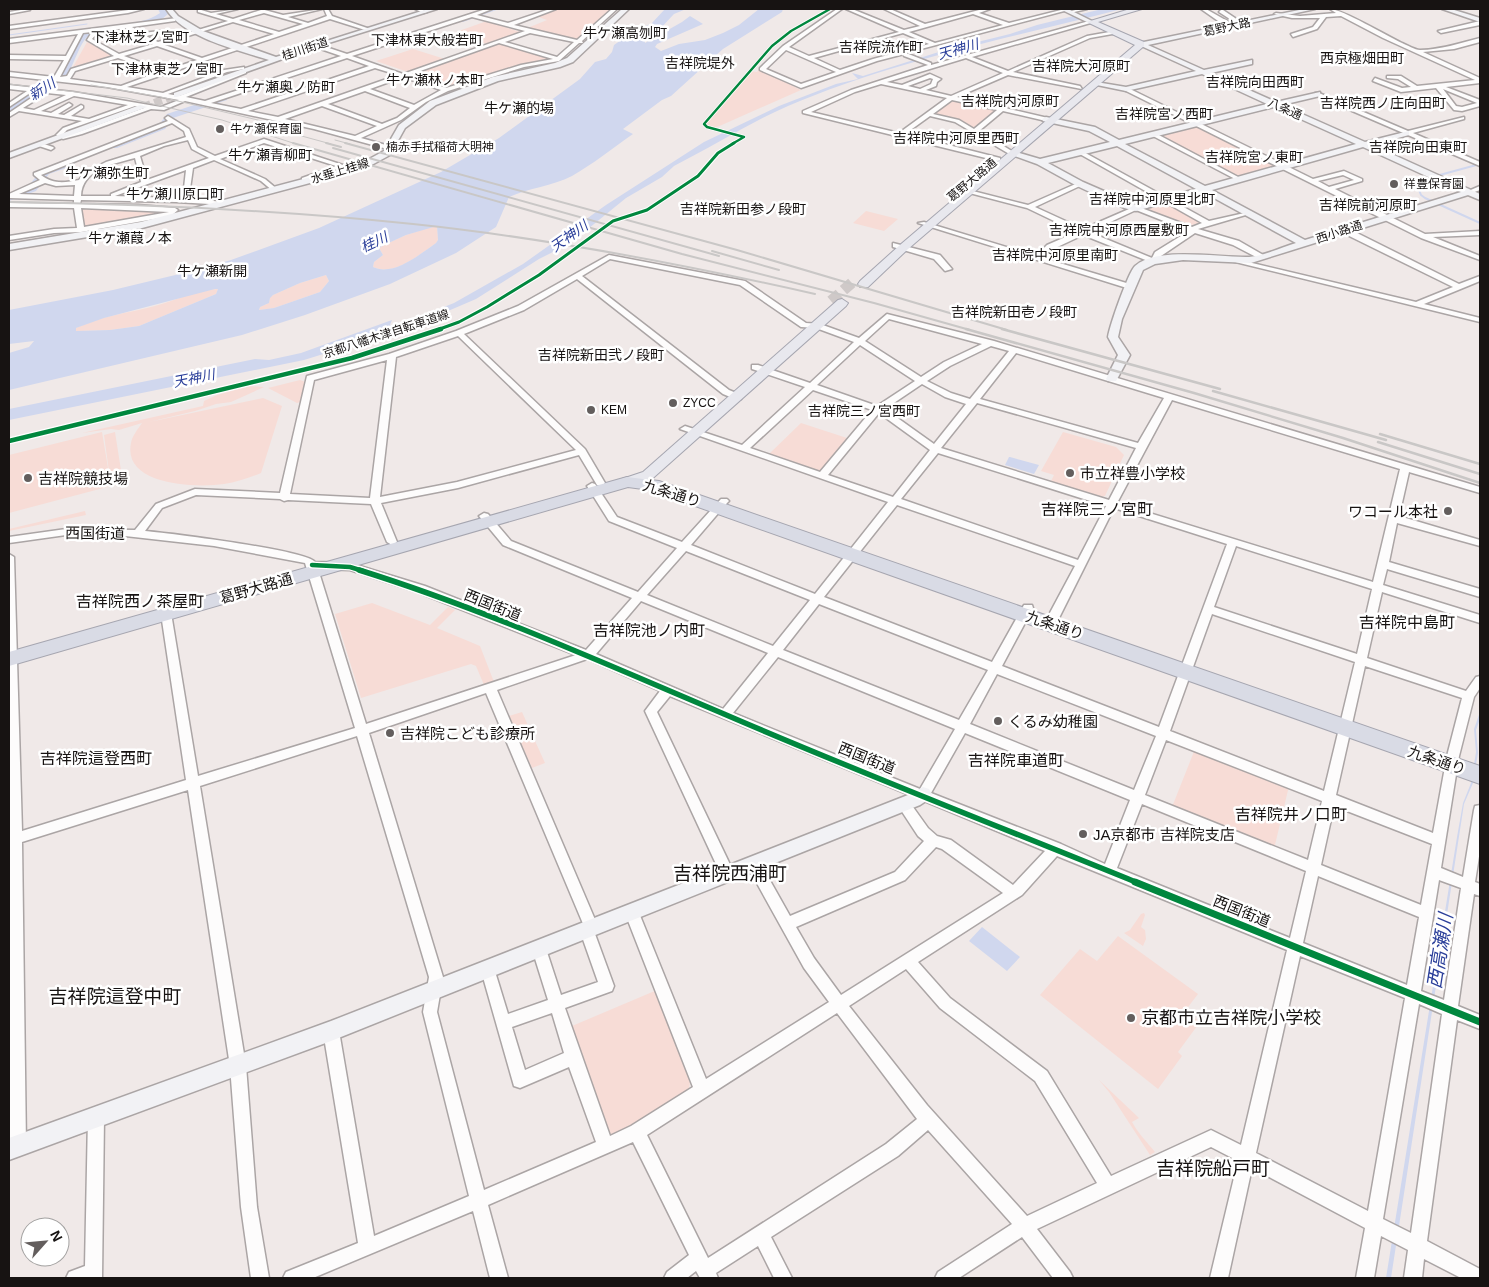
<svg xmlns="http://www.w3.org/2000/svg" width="1489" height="1287" font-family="Arial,'Noto Sans JP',sans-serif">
<rect width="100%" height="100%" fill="#f0e9e8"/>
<path fill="#f7dcd6" d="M556,9H612L577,41L525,29L547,20L536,16Z
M487,21L520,32L487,44L477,41L465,44L442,37Z
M87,42L114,55L73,67Z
M501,43L554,59L523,65L445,88L407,75Z
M413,49L445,59L408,72L376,61Z
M759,69L801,90L715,128L707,125V121L751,71L757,72Z
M953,99L999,110L972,129L958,121L937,116L933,113Z
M1196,126L1275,165L1241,176L1232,174L1160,137L1161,134Z
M1166,202L1200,222V223L1187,226L1145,209Z
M82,208L169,211L87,227H84Z
M866,211L898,219L884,231L853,223Z
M437,225L438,240L436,243C420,254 394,277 373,267L374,262L383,255L379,248L382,246L406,235Z
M326,275L329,281L320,292L274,308L259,310L260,307L269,303L270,297L273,295L300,283Z
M218,289L216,294L139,326L110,330L76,331V328C100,316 129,313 155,306C175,301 196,289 218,289Z
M300,380L305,382L300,402L297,403L268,388Z
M250,386L264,387L231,402L216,404L195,411L149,422L263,398L282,406L261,473C249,478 237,482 224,484C197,488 122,486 131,443C132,436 138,429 142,423L119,430L111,429L82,433L203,406L204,401L217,395Z
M801,423L850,439L823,470L817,471L769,454Z
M102,432L111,486L9,513V455Z
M115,432L123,483L111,486L104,435Z
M1063,432L1116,447L1124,455L1105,496L1100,497L1051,481L1054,475L1041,471Z
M85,511L86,515L9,531V529Z
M372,603L430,625L448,607L455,610L437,628L480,646L494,682L484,685L476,666L471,664L361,698L335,614Z
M522,712L545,763L532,768L509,716Z
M1195,749L1289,786L1274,849L1172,807Z
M1144,913L1145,915L1141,927L1145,930L1146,939L1143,946L1124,933L1130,930L1141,914Z
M1118,936L1198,994L1185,1011L1200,1022L1178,1052L1182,1056L1158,1089L1040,995L1080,949L1097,961Z
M657,990L690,1082L689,1089L625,1130L613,1135L605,1131L572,1026Z
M1099,1080L1139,1118L1132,1122C1138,1133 1147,1142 1155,1152L1150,1155L1109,1092Z"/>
<path fill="#d0d7ee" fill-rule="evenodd" d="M665,9H686L674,14L659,30L644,38L645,43L682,22L690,16L703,24L657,44L655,47L661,51L679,44L705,40L723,33L739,25L759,9H783L782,12L723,49L671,96L662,100L623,129L633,134C613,148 593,164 572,176C552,186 529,188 509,197L496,227L456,253L390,284L305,315L242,335L9,390V353L29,347L34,341L9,344V310L113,290L196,270L231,260L319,228L441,172L499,138L580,79L595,62L606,59L612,52L614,45L624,38L632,30L651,24ZM437,226L438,240L436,243C420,254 393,277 373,267L374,262L383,255L379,248L382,246L406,235ZM326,275L329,281L320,292L274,308L259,310L260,307L269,303L270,298L273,295L300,283ZM215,289H218L216,294L139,326L110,330L76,331V328L104,318Z
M1102,9H1122C1010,38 895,60 788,106C749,123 712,147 674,166L662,177L626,198L583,233L559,249L539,259L476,299L434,317L408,325L391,333L304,360L9,420V409L255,359L269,360L301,353L392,320L390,325L393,327L454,303L523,264L606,205L704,142L779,106L836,84L858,79L852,73L863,76L945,50L1010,34L1037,25Z
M1009,457H1010L1039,465L1034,474L1005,465Z
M1480,712V719L1476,730L1478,753L1473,783L1464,804L1391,1278H1386L1457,837L1463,803L1471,783L1476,752L1474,729Z
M982,927L1020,957L1007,971L969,941Z"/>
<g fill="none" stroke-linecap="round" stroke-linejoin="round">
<path stroke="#d0d7ee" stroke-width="1" d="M9,35L87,24
M562,58L582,40
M541,64L554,61
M65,71L73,69
M387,126L402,119
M360,136L384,144"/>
<path stroke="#d0d7ee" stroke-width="2" d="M381,143L387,145L383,149
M1480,164L1425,179L1419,181L1417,185L1421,195L1425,198L1480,223
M344,168L353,165
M9,198L32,199"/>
<path fill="#d0d7ee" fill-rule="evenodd" d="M158,9H166L168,14C146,36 109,18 88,36C80,43 73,66 67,76C63,82 16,111 9,113V106L58,75L81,33C106,20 137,29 160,13Z
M488,9H499L463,22L456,20Z
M224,95L227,96V100L173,118L165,129L117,148H111L109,146L159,125L167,114Z
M65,162L69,163V167L49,174L36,191L9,201V194L28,187L41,170Z"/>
<path stroke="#cfc9c8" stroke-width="8" stroke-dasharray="8 4" stroke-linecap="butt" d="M143,107L177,95"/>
<path stroke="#cfc9c8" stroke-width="11" stroke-dasharray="11 5.5" stroke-linecap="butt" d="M831,301L854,281"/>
<g stroke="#aba5a5" stroke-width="3">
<path id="street" d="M27,9L30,10L9,14V12Z
M136,9H144L128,13L9,29V26Z
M198,9L211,13L238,9L216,14L233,19L261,10V9L283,15L322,9L288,17L308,23L327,16L324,9H328L332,16L370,29L365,30L330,19L127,87L163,93L224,70L244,67V69L227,72L168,94L179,96L246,71V73L186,97L205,101L341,56L309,45L311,42L347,54L486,9H492L477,15L508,23L550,9H556L514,25L577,40L612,9H617L582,41L583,43H579L559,61L524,67L448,91L426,102L401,120L361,138L393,147V149L391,150L314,129L185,101L164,110L151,109L82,134L63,139L56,135L63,128L82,121L19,111L9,117V113L40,92L33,91L9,107V103L27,91L9,89V85L73,92L161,107L179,100L107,87L9,76V72L54,77L64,60L9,59V55L66,56L78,34L9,43V39L177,18L175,21L132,27L142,33L160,31V33L146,36L158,42L228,21L198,12ZM264,13L303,24L279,32L239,20ZM472,17L525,31L403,74L352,56ZM233,22L274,34L202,58L162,44ZM126,28L153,44L119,54L92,39C100,29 114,30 126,28ZM92,32L87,40L114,56L71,69L67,76L60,77L83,33ZM530,33L574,42L557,57L505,42ZM499,43L553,59L521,65L446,88L409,75ZM157,46L197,60L164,71L124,56ZM118,58L159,72L121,86L70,79L75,71ZM347,58L369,66L241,109L211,103ZM375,68L398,75L278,117L248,111ZM403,77L441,90L414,105L370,89ZM365,91L410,108L397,118L382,124L328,104ZM47,93L66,95L34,110L23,108ZM74,96L128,105L89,119L71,116L83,108V106L81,105L64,115L58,114L71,106L72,105L69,103L51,113L41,111ZM135,106L144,108L78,132L62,135L67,130ZM322,106L377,126L355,136L285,119Z
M415,9H421L427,12L423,13Z
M837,9H842L789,47L809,56L899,32L846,9H852L904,30L920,26L884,9H890L925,24L983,9H990L979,13L1009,23L1065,9L1068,10L906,53L931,63V65L1089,21L1094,22L972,57L1008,71L1087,36L1115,31L1118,33L1090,38L1013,72L1080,86L1082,89L1008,75L957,97L1048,118L1049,119L1046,121L1003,111L979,131L1015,153V155H1011L955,122L930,116L905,134L1000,158V160L998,161L803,113V111L851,90L928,65L904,56V54L877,61L801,88L760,70V68L783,46ZM973,14L1003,25L935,43L909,32ZM903,33L929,44L873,59L840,70L814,58ZM786,50L836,72L801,84L766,69ZM966,58L1003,73L951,96L926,90L936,86L937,82L941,79L930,74L902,85L887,82ZM930,78L933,79L931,84L920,89L908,86ZM881,84L947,98L899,133L811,112L855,92ZM952,100L997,110L974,129L959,120L933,114Z
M1079,9H1087L1070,13L1068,12Z
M1201,9H1206L1236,26L1233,28L1221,23Z
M1330,9C1342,9 1387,36 1402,43C1407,45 1415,50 1420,50C1440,50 1460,43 1480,38V42L1454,49L1423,52L1480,78V83L1446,87L1480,100V106L1462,111L1454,110L1436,88L1401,92L1373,81L1375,78L1402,88L1411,87L1398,79L1387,78V76H1401L1417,86L1475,80L1383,38L1341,16L1326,17L1317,29L1293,37L1291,34L1313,27L1320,18H1292L1274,14L1276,13L1300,16L1336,13ZM1443,89L1477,103L1462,107L1456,106Z
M1221,10H1223L1241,22L1236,23L1219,12Z
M1480,21V25L1441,33L1438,31Z
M1124,88H1128L1313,179L1344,171L1362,179V181L1335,189L1425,234L1480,231V235L1433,237L1480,256V260L1421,238L1124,90ZM1343,175L1354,180L1329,187L1318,181Z
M1315,93H1319L1408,131L1464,117V119L1413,133L1480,162V166L1315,95Z
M168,116L189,129L197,147L215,156L264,139L346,166L306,180H302V178L336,166L264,143L220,159L265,179L277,189V191H273L261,181L214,160L193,168L190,189L181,198L224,202L226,203V205L176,202L81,200L80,204L138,205L175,208L178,210L171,216L81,232L54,233L9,240V236L54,229L77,228L74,208L9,207V203L74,204V200L9,198V194L40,180L34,175V173L168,121L165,118ZM172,123L184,131L186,137L106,162L84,173L79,180C64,183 52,184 41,175ZM188,140L192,149L209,158L147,180L140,156L164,146ZM135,158L141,182L111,194V196H81C82,169 113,164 135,158ZM186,170L184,188L174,198L115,196ZM45,183L56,186L75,185L74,196L19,194ZM81,208L169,212L84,227Z
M1151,133H1155L1242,179L1237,180L1151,135Z
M41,143L53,147L54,148L51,150L39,146L38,145Z
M1080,150L1209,221L1249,212V214L1198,229L1239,241L1265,256L1258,258L1233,245L1195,233L1161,256L1156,263H1153L1083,235L1053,249L1043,258L1133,285L1134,287L1130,289L918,223L924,222L1036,256L1047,245L1077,232L1027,208L958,190L961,188L1028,205L1080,182L1083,184L1082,185L1035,207L1083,229L1136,206L1192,227L1202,223L1078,153V151ZM1136,210L1189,231L1155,252L1152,258L1089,232Z
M1480,186V190L1469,194L1466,192Z
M1341,228H1347L1459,284L1480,276V281L1424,304L1480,318V322L1223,259L1227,257L1416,302L1453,287L1341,232Z
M893,243L940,255L952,269L945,271L934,259L893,247Z
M609,255L745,281L806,323L820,324L859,338L887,314L994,341L1480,487V493L1409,472L1399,516L1480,540V546L1397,523L1389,562L1480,589V597L1387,569L1383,585L1480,615V623L1382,592L1367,658L1466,691L1476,677L1480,676V688L1474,697L1459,756L1441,868L1463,877L1474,810L1475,806L1480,805V850L1475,882L1480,884V896L1474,894L1458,1006L1480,1015V1029L1457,1020L1427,1241L1480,1269V1278H1461L1424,1259L1422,1278H1404L1408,1250L1381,1236L1374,1278H1356L1365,1228L1252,1168L1228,1278H1210L1238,1161L1211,1147L1037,1229L1070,1272L1073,1278H1053L1022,1237L959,1278H935L938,1272L1012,1224L928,1130L898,1156L771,1237L792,1278H774L758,1246L716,1273L718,1278H700L696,1271L687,1278H664L667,1272L689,1255L633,1142L488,1205L508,1278H490L473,1211L313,1278H283L286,1272L358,1243L323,1031L326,1026L331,1024L336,1026L339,1031L374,1236L469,1196L423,1012L429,977L357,736L200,786L246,1066L257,1207L269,1278H251L241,1207L230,1066L188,790L22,842L26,1146L24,1152L18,1154L12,1152L10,1146L9,554L14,557L22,831L186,780L160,607L161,604H169L170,607L198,776L355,728L305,563L214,546L125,536L66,535L9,543V537L66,529L135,530L156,504L195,489L280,493L307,376L389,354L456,331L518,306ZM610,259L740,285L801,327L816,328L854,342L810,383L758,365H752V369L805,387L742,445L685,426L680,429L888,502L815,594L691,545L727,503L729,501L727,499H721L682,542L617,517L595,484L592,483L587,486L609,521L677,548L638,592L511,541L488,514L484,513L479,516L503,545L632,598L586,650L425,586L350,563L315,562C306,550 167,533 145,531L162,508L196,495L280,499L284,501L288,500L371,504L387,542L392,545L397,542L381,503L458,488L579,455L597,485H603L605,483L585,449L464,334L524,310L577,279L723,394L735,399H741V395L729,390L582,276ZM889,319L982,344L944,362L921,377L865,341ZM458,336L576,450L457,482L380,497L396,357ZM860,345L915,381L877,406L817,385ZM991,346L1009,351L970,399L951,393L927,381L950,366ZM1016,353L1164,398L1138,443L980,399ZM387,360L370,498L290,494L314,380ZM922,384L945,397L966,404L934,444L885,409ZM813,390L872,410L820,472L750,448ZM1172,400L1400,469L1373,582L1117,503ZM977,403L1136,448L1109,500L941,448ZM879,413L930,450L893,497L828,475ZM938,453L1106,506L1078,560L901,499ZM897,505L1075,566L1044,624L1050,628L1056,624L1114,508L1227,544L1159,727L1002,666L1033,608L1032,605H1024L992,662L824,597ZM1236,546L1372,589L1357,654L1214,607ZM686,551L810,600L773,646L647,595ZM318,569L350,570L417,592L576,655L366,724ZM641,601L768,653L723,709L596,654ZM819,604L988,670L959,720L783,650ZM1212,614L1355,662L1324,791L1170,731ZM778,657L955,729L920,789L733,713ZM587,659L660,691L645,711L723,879L728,881L733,879L735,875L657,712L670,696L1045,851L1013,885L951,840L937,836L928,828L908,800L903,799L898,800L897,804L918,836L924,841L895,872L790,916L759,861L754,859L749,861L747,865L749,869L804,968L829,1002L706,1079L639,913L637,909L632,907L627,909L625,913L693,1087L631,1126L610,1136L565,1008L612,991L614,986L595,934L599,929L497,690ZM1365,666L1462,698L1447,756L1433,833L1336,795ZM997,674L1156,736L1134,790L970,724ZM486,693L584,926L580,931L598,982L561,995L546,949L544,944L539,942L534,944L532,949L548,1000L508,1014L493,965L488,963L483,965L481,970L514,1086L520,1088L569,1067L596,1142L484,1190L437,1012L443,977L369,733ZM965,733L1130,800L1105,864L1061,844L931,793ZM1166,740L1322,801L1308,860L1145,795ZM1142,804L1306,871L1290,938L1117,868ZM1334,806L1432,844L1421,905L1321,865ZM936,847L942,849L1003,893L841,995L814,958L796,927L905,880ZM1057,856L1287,950L1241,1145L1211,1130L1111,1176L1047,1071L950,998L918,962L1022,895ZM1318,876L1419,917L1407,985L1303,943ZM1439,880L1461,888L1444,1000L1421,991ZM1300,956L1405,998L1368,1211L1256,1153ZM906,969L940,1008L1035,1081L1097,1183L1027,1216L927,1105L849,1006ZM1419,1004L1442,1014L1411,1233L1383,1219ZM552,1013L564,1053L525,1070L512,1027ZM837,1013L917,1119L886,1144L708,1258L647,1135Z
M96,1109L102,1111L104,1117L102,1278H66L69,1272L85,1266L88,1117L90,1111Z"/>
</g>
<g stroke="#aba5a5" stroke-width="3">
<path id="secondary" d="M166,9H172L178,16L203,31L276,57L428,9H437L316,47L177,97H174V93L269,60C238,50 184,38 166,9Z
M622,9H629L573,62L560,67L498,81L436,105L405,128L390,155L366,168L142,228L9,250V244L141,222L360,164L384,151L399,125L430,101L493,77L555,63L567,58Z
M1060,9H1068L1094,22L1089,23Z
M1304,9H1315L1148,45L1204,70L1252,60V64L1211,73L1276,102L1320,92V96L1282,105L1365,142L1409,131V135L1372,145L1480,194V200L1468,195L1251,263L1183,260L1155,264L1143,270L1122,319L1118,337L1130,355L1116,381H1108L1106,379L1118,355L1108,337C1110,325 1128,273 1135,266C1157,246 1221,258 1249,257C1264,256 1282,247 1296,243L1203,192L1136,211L1124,208L1077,186L1037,164L1009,154L1013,151L1040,159L1110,142L1089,131L1043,121L1042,119L1046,117L1095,127L1119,140L1267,104L1202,74L1126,91L1092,84L1096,82L1126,87L1196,71L1139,45V43ZM1274,107L1356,144L1205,186L1125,144ZM1117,146L1196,189L1136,205L1083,182L1048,163ZM1363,147L1461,192L1305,240L1212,190Z
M1442,9H1451L1480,18V22Z
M140,105L147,107L9,158V153Z
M923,787L929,789L932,794L929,799L920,805L331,1041L9,1160V1138L331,1021L908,795Z"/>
</g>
<g stroke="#a6a6b0" stroke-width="2">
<path id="primary" d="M1130,9H1142L1098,22L1144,42V46L908,249L868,287H860L858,284L860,281L900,245L1135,45L1087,22Z
M842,299L848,303L846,306L653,478L627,487L622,485L620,482L622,479L643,472L838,300Z"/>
</g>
<g stroke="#a6a6b0" stroke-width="2">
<path id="highway" d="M627,477L659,481L1480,766V784L650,490L628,487L9,666V652Z"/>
</g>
<use href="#street" fill="#fdfcfc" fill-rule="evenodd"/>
<use href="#secondary" fill="#f2f2f5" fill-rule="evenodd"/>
<use href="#primary" fill="#e8e8ee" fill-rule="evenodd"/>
<use href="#highway" fill="#d9dbe5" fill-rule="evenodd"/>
<path stroke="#c9c7c6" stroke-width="1" d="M9,84L127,98L222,120L296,144
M91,85L161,97L262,121
M254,123L331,144
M335,140L350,144"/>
<path stroke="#c9c7c6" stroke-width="2" d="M293,143L682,254L874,303L970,330
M326,143L341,147
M345,143L737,250L1007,330
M333,148L719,256
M9,202C144,204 278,210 413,224C548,238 682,264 815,294
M712,251L779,270"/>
<path stroke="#c9c7c6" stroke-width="2.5" d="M966,329L1194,393L1343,438L1480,483
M1002,329L1220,389
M1213,391L1386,440
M1380,434L1480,464
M1378,442L1480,474"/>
<g stroke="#fff" stroke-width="4">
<path id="cycleway-far4" d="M744,137L707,127L704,124L772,46L791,31L830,9
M732,144L744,137"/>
</g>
<g stroke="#fff" stroke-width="5">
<path id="cycleway-far3" d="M437,330L459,322L487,307L539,275L613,221L647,210L698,176L718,153L734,143"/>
</g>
<g stroke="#fff" stroke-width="7">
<path id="cycleway-far2" d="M9,441L352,358L441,329
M312,565L350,567L363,571"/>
</g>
<g stroke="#fff" stroke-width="9">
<path id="cycleway-far1" d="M359,570C484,609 603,663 724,714C861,773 1000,827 1138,883"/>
</g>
<g stroke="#fff" stroke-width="10">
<path id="cycleway" d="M1135,882L1480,1022"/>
</g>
<use href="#cycleway-far4" stroke="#00873e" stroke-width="2.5"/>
<use href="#cycleway-far3" stroke="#00873e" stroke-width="3"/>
<use href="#cycleway-far2" stroke="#00873e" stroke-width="4.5"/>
<use href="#cycleway-far1" stroke="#00873e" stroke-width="5.5"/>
<use href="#cycleway" stroke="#00873e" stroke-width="7"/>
</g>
<g fill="#635e5d" stroke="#fff" stroke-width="2">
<circle cx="220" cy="129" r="5"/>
<circle cx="376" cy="147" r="5"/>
<circle cx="1394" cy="184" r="5"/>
<circle cx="673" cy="403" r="5"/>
<circle cx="591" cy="410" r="5"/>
<circle cx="1070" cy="473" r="5"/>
<circle cx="28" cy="478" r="5"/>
<circle cx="1448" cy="511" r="5"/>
<circle cx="998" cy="721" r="5"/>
<circle cx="390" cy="733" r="5"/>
<circle cx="1083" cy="834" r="5"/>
<circle cx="1131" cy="1018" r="5"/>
</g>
<g text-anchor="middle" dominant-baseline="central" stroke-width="5" stroke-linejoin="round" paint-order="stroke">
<g font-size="12" fill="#171312" stroke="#fff">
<text transform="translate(1227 27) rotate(-12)">葛野大路</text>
<text transform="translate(305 49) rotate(-18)">桂川街道</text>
<text transform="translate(1285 109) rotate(24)">八条通</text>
<text transform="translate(340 171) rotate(-17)">水垂上桂線</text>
<text transform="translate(972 180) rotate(-40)">葛野大路通</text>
<text transform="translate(1339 232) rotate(-18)">西小路通</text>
<text transform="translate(386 334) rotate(-18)">京都八幡木津自転車道線</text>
</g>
<g font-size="12" fill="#171312" stroke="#fff" text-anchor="start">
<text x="230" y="129">牛ケ瀬保育園</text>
<text x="386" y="147">楠赤手拭稲荷大明神</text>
<text x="1404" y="184">祥豊保育園</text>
<text x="683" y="403">ZYCC</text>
<text x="601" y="410">KEM</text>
</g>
<g font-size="14" fill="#171312" stroke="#fff">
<text x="625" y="33">牛ケ瀬高刎町</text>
<text x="140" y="37">下津林芝ノ宮町</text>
<text x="427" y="40">下津林東大般若町</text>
<text x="881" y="47">吉祥院流作町</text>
<text x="1362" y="58">西京極畑田町</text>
<text x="700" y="63">吉祥院堤外</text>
<text x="1081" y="66">吉祥院大河原町</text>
<text x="167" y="69">下津林東芝ノ宮町</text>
<text x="435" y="80">牛ケ瀬林ノ本町</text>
<text x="1255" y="82">吉祥院向田西町</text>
<text x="286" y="87">牛ケ瀬奥ノ防町</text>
<text x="1010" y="101">吉祥院内河原町</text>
<text x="1383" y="103">吉祥院西ノ庄向田町</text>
<text x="519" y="108">牛ケ瀬的場</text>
<text x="1164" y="114">吉祥院宮ノ西町</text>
<text x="956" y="138">吉祥院中河原里西町</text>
<text x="1418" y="147">吉祥院向田東町</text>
<text x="270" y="155">牛ケ瀬青柳町</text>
<text x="1254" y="157">吉祥院宮ノ東町</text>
<text x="107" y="173">牛ケ瀬弥生町</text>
<text x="175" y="194">牛ケ瀬川原口町</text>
<text x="1152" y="199">吉祥院中河原里北町</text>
<text x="1368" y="205">吉祥院前河原町</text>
<text x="743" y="209">吉祥院新田参ノ段町</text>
<text x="1119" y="230">吉祥院中河原西屋敷町</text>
<text x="130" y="238">牛ケ瀬葭ノ本</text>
<text x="1055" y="255">吉祥院中河原里南町</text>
<text x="212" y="271">牛ケ瀬新開</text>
<text x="1014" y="312">吉祥院新田壱ノ段町</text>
<text x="601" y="355">吉祥院新田弐ノ段町</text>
<text x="864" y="411">吉祥院三ノ宮西町</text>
</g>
<g font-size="14" font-style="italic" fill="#2b3f9a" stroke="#fff">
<text transform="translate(958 49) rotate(-16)">天神川</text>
<text transform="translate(42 89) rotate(-32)">新川</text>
<text transform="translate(569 236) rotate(-35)">天神川</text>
<text transform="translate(374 242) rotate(-25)">桂川</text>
<text transform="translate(194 378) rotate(-11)">天神川</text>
</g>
<g font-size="15" fill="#171312" stroke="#fff" text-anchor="start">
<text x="1080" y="473">市立祥豊小学校</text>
<text x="38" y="478">吉祥院競技場</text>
<text x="1438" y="511" text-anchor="end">ワコール本社</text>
<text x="1008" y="721">くるみ幼稚園</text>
<text x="400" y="733">吉祥院こども診療所</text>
<text x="1093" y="834">JA京都市 吉祥院支店</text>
</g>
<g font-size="15" fill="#171312" stroke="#fff">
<text transform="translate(672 493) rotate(17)">九条通り</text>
<text transform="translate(95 533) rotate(1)">西国街道</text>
<text transform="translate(256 588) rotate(-16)">葛野大路通</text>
<text transform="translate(493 605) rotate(22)">西国街道</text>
<text transform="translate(1055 625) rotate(19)">九条通り</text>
<text transform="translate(867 758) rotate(22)">西国街道</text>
<text transform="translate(1437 760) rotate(19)">九条通り</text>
<text transform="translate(1242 911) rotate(22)">西国街道</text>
</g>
<g font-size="16" fill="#171312" stroke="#fff">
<text x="1097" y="509">吉祥院三ノ宮町</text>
<text x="140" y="601">吉祥院西ノ茶屋町</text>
<text x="1407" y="622">吉祥院中島町</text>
<text x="649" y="630">吉祥院池ノ内町</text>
<text x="96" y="758">吉祥院這登西町</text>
<text x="1016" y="760">吉祥院車道町</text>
<text x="1291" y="814">吉祥院井ノ口町</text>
</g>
<g font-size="18" fill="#171312" stroke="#fff" text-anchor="start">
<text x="1141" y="1018">京都市立吉祥院小学校</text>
</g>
<g font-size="19" fill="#171312" stroke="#fff">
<text x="730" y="873">吉祥院西浦町</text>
<text x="115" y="996">吉祥院這登中町</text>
<text x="1213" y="1168">吉祥院船戸町</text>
</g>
<g font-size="19" font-style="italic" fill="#2b3f9a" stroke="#fff">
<text transform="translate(1440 951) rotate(-81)">西高瀬川</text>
</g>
</g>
<rect width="1489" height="1287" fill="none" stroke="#171312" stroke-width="20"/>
<g transform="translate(45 1242) rotate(63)"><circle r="24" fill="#ffffff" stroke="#a2a1a0"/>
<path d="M0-4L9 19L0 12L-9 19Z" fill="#635e5d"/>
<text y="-8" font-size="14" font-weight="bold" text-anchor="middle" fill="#171312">N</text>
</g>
</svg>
